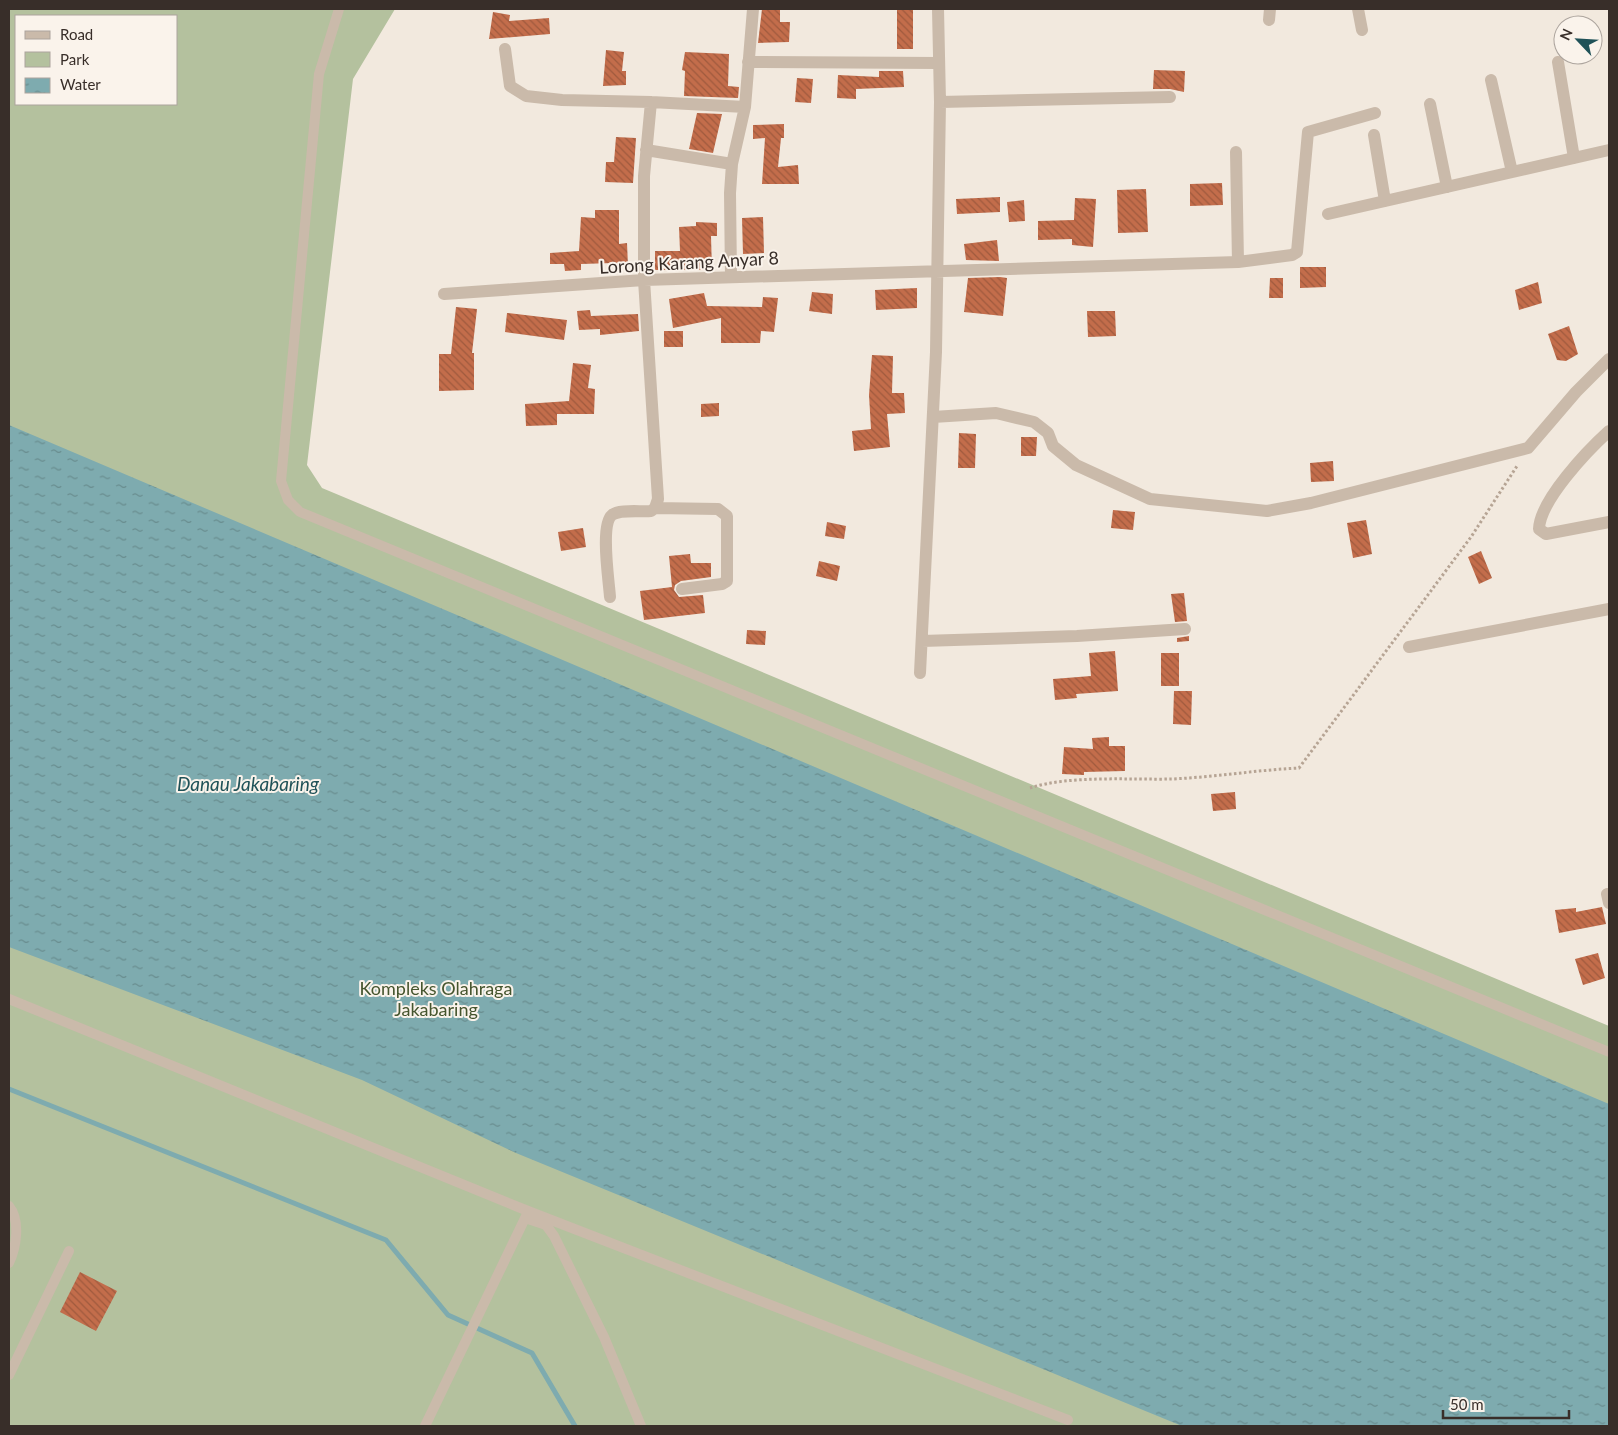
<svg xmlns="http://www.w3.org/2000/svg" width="1618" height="1435" font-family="Lato,sans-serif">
<defs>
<pattern id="water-ripples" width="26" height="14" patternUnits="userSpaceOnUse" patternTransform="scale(1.25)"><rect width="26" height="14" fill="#7eabaf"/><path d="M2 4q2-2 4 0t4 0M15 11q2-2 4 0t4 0" fill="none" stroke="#688c8e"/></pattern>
<pattern id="building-back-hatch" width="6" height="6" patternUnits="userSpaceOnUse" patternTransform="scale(1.25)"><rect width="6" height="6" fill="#c36d4b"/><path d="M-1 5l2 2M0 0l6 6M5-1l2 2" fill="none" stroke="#9f5a3e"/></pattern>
</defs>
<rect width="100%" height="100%" fill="#f2e9de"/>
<path fill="#b4c19e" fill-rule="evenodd" d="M9,9H395L353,79L307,465L322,488L1609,1026V1426H9ZM16,16H176V104H16Z"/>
<path fill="url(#water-ripples)" d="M9,425L1609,1104V1426H1182L516,1153L362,1080L9,947Z"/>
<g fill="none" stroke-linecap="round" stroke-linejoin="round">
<path stroke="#7eabaf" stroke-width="5" d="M9,1089L386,1240L448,1315L532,1353L575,1426"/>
</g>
<path fill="url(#building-back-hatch)" d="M762,9H780V22H790L789,42L758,43Z
M897,9H913V49H897Z
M493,12L510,15L509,21L549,18L550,34L489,39Z
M606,50L624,52L622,71H626V85L603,86Z
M685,52L729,54L728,86L739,87L738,98L684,96L685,71L682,70Z
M1154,70L1185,71L1184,92L1170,89H1153Z
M879,71H903L904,87L856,89V99L837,98L838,75L879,77Z
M797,78L813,79L811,103L795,102Z
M697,113L722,114L713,153L689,149Z
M784,124V138H781L778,167L798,165L799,184H762L765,138L753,139V125Z
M616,137L636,138L633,183L605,182L606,162H614Z
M1222,183L1223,205L1190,206V184Z
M1146,189L1148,232L1118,233L1117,190Z
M1000,197V212L957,214L956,199Z
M1075,198L1096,199L1093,247L1072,245V239L1038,240V221L1074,220Z
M1024,200L1025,221L1009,222L1007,202Z
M595,210H619V244L627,243L628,266L615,267L614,263L581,264V270L565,271L564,264H550V253L579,251L581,217L595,218Z
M763,217L764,253L743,254L742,218Z
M696,222L717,223V236H711L712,270H655V251H680L679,227L696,226Z
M997,240L999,261L966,260L964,244Z
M1300,267H1326V287L1300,288Z
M1000,277L1007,278L1003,316L964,312L968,278Z
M1270,278H1283V298H1269Z
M1538,282L1542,303L1519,310L1515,290Z
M917,288V308L876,310L875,290Z
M812,292L833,294L832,314L809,311Z
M704,293L707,306L762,307L763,297L778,298L774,332L761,331L760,343H721V318L673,328L669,299Z
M456,307L477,309L472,353H474V390L439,391V354H451Z
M590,310L591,316L638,314L639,331L600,335V329L579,330L577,311Z
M1087,311H1115L1116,336L1088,337Z
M507,313L567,320L564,340L505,332Z
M1569,326L1578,354L1566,361L1557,360L1548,334Z
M664,331H683V347H664Z
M872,355L893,356L892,393H904L905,413L887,414L890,447L854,451L852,431L871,429L869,395Z
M573,363L591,365L588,388L595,389L594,414H557V425L526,426L525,404L569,401Z
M719,403V416L701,417V404Z
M959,433L976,434L975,468H958Z
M1021,437H1037L1036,456H1021Z
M1333,461L1334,481L1311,482L1310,463Z
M1113,510L1135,512L1133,530L1111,528Z
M1366,520L1372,554L1353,558L1347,523Z
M827,522L846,526L844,539L825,536Z
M583,528L586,547L561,551L558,532Z
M1481,551L1492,578L1479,584L1468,557Z
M690,554L691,563H711V577L681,581L675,585L674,590L679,597L703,595L705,613L644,620L640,591L672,587L669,556Z
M819,561L840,566L837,581L816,576Z
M1184,593L1187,621L1175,622L1171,594Z
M747,630L766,631L765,645L746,644Z
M1189,636V641L1177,642V638Z
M1115,651L1118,691L1076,694L1077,698L1055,700L1053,679L1091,676L1089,653Z
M1161,653H1179V686H1161Z
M1174,691H1192L1191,725L1173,724Z
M1109,737V746H1125V771L1084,772V775L1062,774L1064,747L1093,749L1092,738Z
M1235,792L1236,809L1213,811L1211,794Z
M1602,907L1606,924L1559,933L1555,910L1576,908V912Z
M1598,953L1605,978L1583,985L1575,959Z
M80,1272L117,1291L96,1331L60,1312Z"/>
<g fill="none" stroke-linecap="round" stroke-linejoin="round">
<path stroke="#b6a494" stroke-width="3" stroke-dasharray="2.5 2.5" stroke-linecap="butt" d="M1030,788C1069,775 1131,780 1172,779C1215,777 1257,770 1299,768L1471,537L1517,466"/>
<path stroke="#cabaaa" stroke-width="10" d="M339,9L319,74L281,481L288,500L300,512L1609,1052
M9,999L528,1211L1068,1420
M9,1206C21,1221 16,1248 9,1263
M525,1218L546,1225L554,1236L604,1337L641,1426
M9,1375L69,1251
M425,1426L528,1212"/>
<path stroke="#cabaaa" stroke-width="12" d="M1358,9L1362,30
M1269,20L1270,9
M505,49L510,86L526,96L562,100L651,102L745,107
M748,62L938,63
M1558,62L1574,158
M1491,80L1512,172
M940,102L1170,97
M1430,104L1447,187
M1374,135L1385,201
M646,150L732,164
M1236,152L1238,262
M1328,214L1609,150
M731,277L730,193L732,164L745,107L753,9
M444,294L644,280L1238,262L1292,255L1297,252L1308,132L1375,113
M933,417L996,413L1034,422L1048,433L1053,446L1076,465L1150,499L1267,511L1311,503L1528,448L1576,392L1609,359
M1609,431C1588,450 1540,500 1539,529L1546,534L1609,522
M655,508L718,509L727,516V581L722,584L682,589
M610,597C609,581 600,525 612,515C619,509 641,512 651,511L655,508L658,499L644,280V176L651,102
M922,641L1077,636L1185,629
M1409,647L1609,609
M920,673L936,352L940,102L938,9
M1607,894L1609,903"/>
</g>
<g text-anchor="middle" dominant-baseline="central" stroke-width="4" stroke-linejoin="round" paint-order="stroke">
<g font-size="18" fill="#382e29" stroke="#faf3eb">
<text transform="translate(689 262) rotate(-3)">Lorong Karang Anyar 8</text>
</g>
<g font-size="18" fill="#45552e" stroke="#faf3eb">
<text x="436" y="988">Kompleks Olahraga<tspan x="436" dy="21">Jakabaring</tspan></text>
</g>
<g font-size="19" font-style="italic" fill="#205258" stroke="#faf3eb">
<text x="248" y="783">Danau Jakabaring</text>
</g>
</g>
<rect width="1618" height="1435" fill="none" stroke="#382e29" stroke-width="20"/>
<rect x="15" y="15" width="162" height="90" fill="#faf3eb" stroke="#aca49d"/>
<rect x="25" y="31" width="25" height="8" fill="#cabaaa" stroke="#aca49d"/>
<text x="60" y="40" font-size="15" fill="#382e29">Road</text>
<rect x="25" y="52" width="25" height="15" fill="#b4c19e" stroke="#aca49d"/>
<text x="60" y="65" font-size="15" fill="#382e29">Park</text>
<rect x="25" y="78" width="25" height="15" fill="url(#water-ripples)" stroke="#aca49d"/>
<text x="60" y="90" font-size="15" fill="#382e29">Water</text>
<g transform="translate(1578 40) rotate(295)"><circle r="24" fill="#faf3eb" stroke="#aca49d"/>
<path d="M0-4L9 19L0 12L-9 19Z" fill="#205258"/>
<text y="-8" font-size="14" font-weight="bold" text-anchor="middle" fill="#382e29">N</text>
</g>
<path d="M1443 1410v8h126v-8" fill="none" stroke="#382e29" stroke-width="2.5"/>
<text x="1450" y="1410" font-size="15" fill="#382e29" stroke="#faf3eb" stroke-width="4" paint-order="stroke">50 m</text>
</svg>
